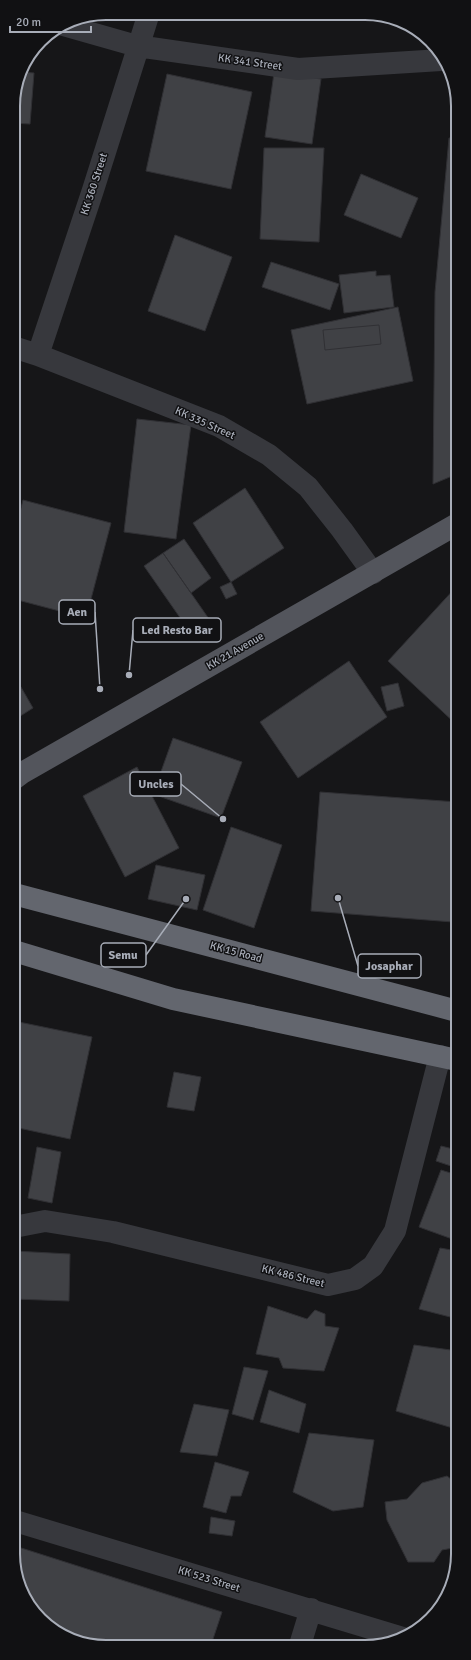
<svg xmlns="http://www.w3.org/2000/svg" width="471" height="1660" font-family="Signika,sans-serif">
<rect width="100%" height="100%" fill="#161618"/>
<path fill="#404145" stroke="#303034" d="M21,72L34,73L30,124L13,123V100Z
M274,73L321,79L312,144L265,137Z
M167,74L252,92L231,189L146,171Z
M449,138H456L457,474L433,484L435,292Z
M264,148H324L319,242L260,239Z
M361,174L418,198L401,238L344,215Z
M13,179L20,180L14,214H13Z
M13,217L18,218L17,224L13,223Z
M13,233L17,234L14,246H13Z
M175,235L232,257L205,331L148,311Z
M271,262L339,284L330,310L262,287Z
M376,271V276L390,275L394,307L344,313L339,275Z
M398,307L413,381L307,404L291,330Z
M379,325L381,344L325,350L323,330Z
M137,419L191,425L176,539L124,532Z
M245,488L284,548L231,582L193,523Z
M23,500L111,523L86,618L14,599V536Z
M184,539L211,578L191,593L163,553Z
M163,553L216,629L197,642L144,566Z
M231,582L237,594L226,599L220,587Z
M457,586V725L388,661Z
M349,661L387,717L298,778L260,722Z
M14,675L33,708L14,720Z
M398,683L404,706L387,711L381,687Z
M173,738L242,762L221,818L153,794Z
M137,767L179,848L125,877L83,796Z
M320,792L457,802V874L453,922L311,911Z
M231,827L282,845L254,928L203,910Z
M156,865L205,875L197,910L148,899Z
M14,1021L92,1037L70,1139L14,1127Z
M174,1072L201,1077L194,1111L167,1107Z
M441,1146L457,1150V1168L436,1161Z
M37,1147L61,1152L52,1203L28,1198Z
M441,1170L457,1175V1233L455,1240L419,1227Z
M440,1248L457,1251L458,1319L419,1309Z
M14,1251L70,1254L69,1301L14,1299Z
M268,1306L307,1319L315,1310L325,1314V1326L339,1328L324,1371L283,1368L279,1358L256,1354Z
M414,1345L458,1351V1422L456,1429L396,1411Z
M244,1367L268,1371L253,1420L232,1414Z
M269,1390L306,1404L299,1433L260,1422Z
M194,1404L229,1410L217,1456L180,1452Z
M309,1433L374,1440L363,1507L333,1511L293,1492Z
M215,1462L249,1472L241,1496H231L226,1513L203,1507Z
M447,1476L456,1483L458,1488V1547L442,1550L434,1562H408L387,1520L385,1502L407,1499L422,1483Z
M211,1517L235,1521L232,1536L209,1533Z
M15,1546L222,1612L211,1645H88L40,1620L15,1572Z"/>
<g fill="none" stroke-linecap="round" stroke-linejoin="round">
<path stroke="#37383d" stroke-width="22" d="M63,25L137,46L298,69L441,60
M13,347L38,355L219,426L269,455L308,487L342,530L373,573
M38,355L93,190L149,13
M14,1227L45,1221L113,1232L328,1285L355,1279L373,1266L395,1231L440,1056
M15,1521L403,1638
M300,1645L311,1609"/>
<path stroke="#53555c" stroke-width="22" d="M14,779L22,773L457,524"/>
<path stroke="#63666e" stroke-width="22" d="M14,894L457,1011
M14,951L173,999L457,1060"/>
</g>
<g text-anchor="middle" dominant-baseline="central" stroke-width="3" stroke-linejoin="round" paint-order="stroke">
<g font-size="11" fill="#a8adb8" stroke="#111113">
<text transform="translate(250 62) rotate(8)">KK 341 Street</text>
<text transform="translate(94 184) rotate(-72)">KK 360 Street</text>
<text transform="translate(205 423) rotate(24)">KK 335 Street</text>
<text transform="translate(235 651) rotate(-30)">KK 21 Avenue</text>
<text transform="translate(236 952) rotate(15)">KK 15 Road</text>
<text transform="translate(293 1276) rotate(14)">KK 486 Street</text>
<text transform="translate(209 1579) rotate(17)">KK 523 Street</text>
</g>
</g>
<path d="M0 0H471V1660H0ZM106 20H365A86 86 0 0 1 451 106V1554A86 86 0 0 1 365 1640H106A86 86 0 0 1 20 1554V106A86 86 0 0 1 106 20Z" fill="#111113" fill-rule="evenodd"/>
<path fill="none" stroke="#a8adb8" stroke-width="2" d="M106 20H365A86 86 0 0 1 451 106V1554A86 86 0 0 1 365 1640H106A86 86 0 0 1 20 1554V106A86 86 0 0 1 106 20Z"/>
<path fill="none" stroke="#a8adb8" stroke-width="1.5" d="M100 689L95 612M129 675L133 630M223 819L181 784M186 899L146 955M338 898L358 966"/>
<g fill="#a8adb8" stroke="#111113" stroke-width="1.5">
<circle cx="100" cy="689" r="4"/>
<circle cx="129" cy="675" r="4"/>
<circle cx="223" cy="819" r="4"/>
<circle cx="186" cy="899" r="4"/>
<circle cx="338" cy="898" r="4"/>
</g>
<g fill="#111113" stroke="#a8adb8" stroke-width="1.5">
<rect x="59" y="600" width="36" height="24" rx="4"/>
<rect x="133" y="618" width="88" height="24" rx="4"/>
<rect x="130" y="772" width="51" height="24" rx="4"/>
<rect x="101" y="943" width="45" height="24" rx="4"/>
<rect x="358" y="954" width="63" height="24" rx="4"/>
</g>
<g font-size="12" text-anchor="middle" font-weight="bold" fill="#a8adb8">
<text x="77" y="616">Aen</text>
<text x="177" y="634">Led Resto Bar</text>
<text x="156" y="788">Uncles</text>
<text x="123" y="959">Semu</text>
<text x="389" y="970">Josaphar</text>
</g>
<path d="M10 26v6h81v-6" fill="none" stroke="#a8adb8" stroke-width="2"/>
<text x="16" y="26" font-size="12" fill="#a8adb8" stroke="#111113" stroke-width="3" paint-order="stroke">20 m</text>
</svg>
